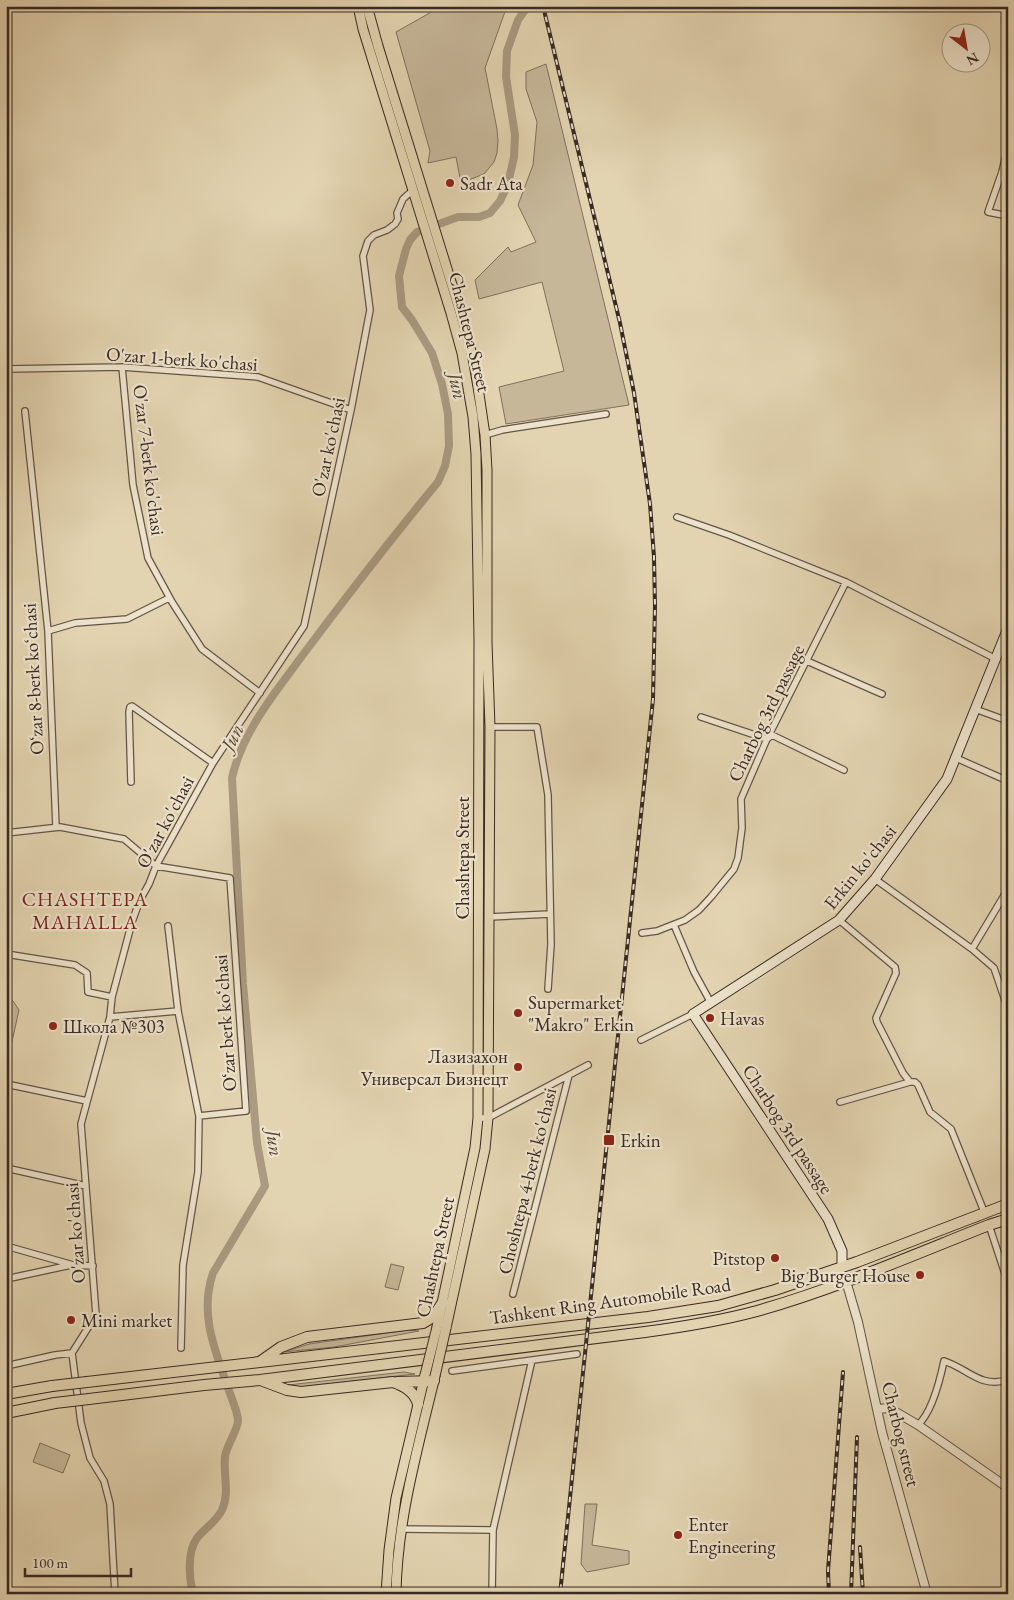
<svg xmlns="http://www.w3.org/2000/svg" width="1014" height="1600" font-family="'EB Garamond',serif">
<rect width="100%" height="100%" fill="#e3d4b1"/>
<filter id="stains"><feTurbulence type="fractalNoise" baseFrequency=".004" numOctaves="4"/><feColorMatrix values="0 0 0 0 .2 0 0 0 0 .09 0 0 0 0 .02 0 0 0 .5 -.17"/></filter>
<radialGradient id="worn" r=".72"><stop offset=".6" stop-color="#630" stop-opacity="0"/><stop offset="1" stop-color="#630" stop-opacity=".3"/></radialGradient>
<path fill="#c6b799" stroke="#7f705e" d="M442,6H507L485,68L497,129L498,141L497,153L494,162L484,174L461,183L456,157L428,163L430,151L396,32Z
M546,64L629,405L506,424L499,387L564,371L542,282L479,299L475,280L508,247L511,252L536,242L518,205L533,165L537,122L526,89V72Z
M6,997L13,1001L19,1010L11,1046L6,1050Z
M391,1264L404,1267L398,1290L385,1287Z
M408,1330L419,1331L334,1347L284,1352L309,1344Z
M404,1372L415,1374L301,1387L288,1385Z
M40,1443L70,1455L63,1473L33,1462Z
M585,1504H597L592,1545L629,1551V1564L587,1572L581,1564Z"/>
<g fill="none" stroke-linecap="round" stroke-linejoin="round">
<path stroke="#a99a81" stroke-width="8" d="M193,1594C189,1578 187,1552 197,1538C205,1528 216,1522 222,1510C230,1493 223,1474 225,1457C226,1446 237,1432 238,1421C238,1412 231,1397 228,1388C215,1350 199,1314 213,1273L265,1186L257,1143L243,984L232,778C242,732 275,693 302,656C346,597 391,539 438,482L445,466L449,446L448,414L442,384L432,353L412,320L402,307L399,276L406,249L410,240L417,232L458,217H479L490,213L500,201L508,184L514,157L515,135L506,77L507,51L518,20L528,6"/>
<g stroke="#635446" stroke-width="8">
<path id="minor" d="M1008,146L1002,172L988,212L1008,216
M122,367L133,485L148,558L172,602L202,649L260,693
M6,369L122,367L258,377L351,410
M25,411L48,631L56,827
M485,435L502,430L606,414
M677,517L729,535L846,582L994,658
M48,631L75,623L127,619L169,598
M807,661L882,694
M975,709L1008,721
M701,717L767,739L772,735L844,770
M490,727H537L548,795L551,944L548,989
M956,758L1008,781
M131,782L129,712L130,707L132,706L213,763
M6,833L60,827L124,839L156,866L230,878L246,1111L199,1116
M875,879L972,949L994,968L1008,1009
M489,917L550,914
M839,920L895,967L896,973L876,1018L877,1022L903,1073L910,1082H915L918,1085L930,1112L951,1129L985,1214
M674,925L694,972L711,1003
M168,926L178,1011L199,1116L198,1172L183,1265L181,1348
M642,933L657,931L685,920L699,910L711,897L734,869L738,858L742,828L741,799L767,739L846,582
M972,949L1008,889
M6,954L75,965L87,973L88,992L112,997
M110,1017L178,1011
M641,1040L693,1014
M6,1084L87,1101
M840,1102L910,1082
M478,1118H488L588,1065
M6,1168L86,1186
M989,1225L1008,1283
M6,1246L73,1265L93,1266
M6,1279L71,1265
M513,1294L569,1075
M6,1366L55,1355L72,1353
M452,1371L577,1354
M918,1425C932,1412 940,1380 944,1361C969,1369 979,1388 1008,1380
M401,1529L493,1530
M115,1594L110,1504L104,1481L90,1458L81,1423L72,1353L96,1315L81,1124L110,1017L112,997L132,922L140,900L149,884L156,866L213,763L304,626L351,410L370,310L363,256L368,241L374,235L387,230L395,224L398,219L397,213L403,199L413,190
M492,1594L493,1530L532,1360"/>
</g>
<g stroke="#635446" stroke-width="10">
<path id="tertiary" d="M846,1281L858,1322L882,1432L927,1594
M877,1409L889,1408L918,1425L1008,1488"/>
</g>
<g stroke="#382a23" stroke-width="11">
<path id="secondary" d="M842,1267V1251L828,1219L693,1014L839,920L875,879L947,779L1008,628"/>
</g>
<g stroke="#382a23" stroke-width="11">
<path id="primary" d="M358,6L363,29L451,313L462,353L473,417L476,454L479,640L478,1118L475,1148L437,1327
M367,6L378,46L461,314L475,367L485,435L487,470V643L490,727L488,1118L485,1149L446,1328
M386,1594L389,1550L396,1498L425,1375
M396,1594C397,1520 418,1448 435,1376"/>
</g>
<g stroke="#382a23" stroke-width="12">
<path id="trunk" d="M261,1361L281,1347L307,1337L423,1323L433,1317L443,1302
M263,1381L287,1390L301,1392L393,1382C405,1386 415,1392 418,1404
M87,1382L648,1317L718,1306L775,1290L857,1262L1008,1204
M397,1382L434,1381
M6,1394L52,1386
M89,1399L204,1385L260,1380L645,1332C682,1327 720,1321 757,1311C835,1289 913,1255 989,1225L1008,1219
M6,1413L55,1403"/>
</g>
<use href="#minor" stroke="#ede3cc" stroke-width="5.5"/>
<use href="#tertiary" stroke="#ede3cc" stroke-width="8"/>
<use href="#secondary" stroke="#ede3cc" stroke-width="9"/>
<use href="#primary" stroke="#e3d4b1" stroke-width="9"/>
<use href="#trunk" stroke="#e3d4b1" stroke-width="10"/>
<g stroke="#382a23" stroke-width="4">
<path id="rail" d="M543,6L620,323L634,393L650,504L654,557L655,606L653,699L560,1594
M860,1547L863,1594
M829,1594L828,1571L843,1372
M851,1594L857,1437"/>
</g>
<use href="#rail" stroke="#ede3cc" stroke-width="2" stroke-dasharray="5.5" stroke-linecap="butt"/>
<g stroke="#382a23" stroke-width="11" stroke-linecap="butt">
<path id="primary-bridge" d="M425,1375L437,1327
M435,1376L446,1328"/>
</g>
<g stroke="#382a23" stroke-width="12" stroke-linecap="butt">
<path id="trunk-bridge" d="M52,1386L87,1382
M55,1403L89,1399"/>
</g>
<use href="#primary-bridge" stroke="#e3d4b1" stroke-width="9"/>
<use href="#trunk-bridge" stroke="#e3d4b1" stroke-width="10"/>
</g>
<g fill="#8f2418" stroke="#ede3cc" stroke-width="2">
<circle cx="450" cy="183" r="5"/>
<circle cx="518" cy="1013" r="5"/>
<circle cx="710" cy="1018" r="5"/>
<circle cx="53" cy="1026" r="5"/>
<circle cx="518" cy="1067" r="5"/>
<rect x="603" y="1134" width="12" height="12" rx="2.5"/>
<circle cx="775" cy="1258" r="5"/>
<circle cx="920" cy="1275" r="5"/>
<circle cx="71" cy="1320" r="5"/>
<circle cx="678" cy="1535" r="5"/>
</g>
<g text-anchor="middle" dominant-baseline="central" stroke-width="4.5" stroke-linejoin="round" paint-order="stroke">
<g font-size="19" fill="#382a23" stroke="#ede3cc" text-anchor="start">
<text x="460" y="183">Sadr Ata</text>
<text x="528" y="1002">Supermarket<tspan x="528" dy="22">"Makro" Erkin</tspan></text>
<text x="720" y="1018">Havas</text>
<text x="63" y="1026">Школа №303</text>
<text x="508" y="1056" text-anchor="end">Лазизахон<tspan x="508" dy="22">Универсал Бизнецт</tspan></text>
<text x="620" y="1140">Erkin</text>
<text x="765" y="1258" text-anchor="end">Pitstop</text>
<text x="910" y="1275" text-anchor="end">Big Burger House</text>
<text x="81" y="1320">Mini market</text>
<text x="688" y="1524">Enter<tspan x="688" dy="22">Engineering</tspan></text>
</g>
<g font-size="19" fill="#382a23" stroke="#ede3cc">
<text transform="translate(470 332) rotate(76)">Chashtepa Street</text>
<text transform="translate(182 359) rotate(4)">O'zar 1-berk ko'chasi</text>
<text transform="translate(328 447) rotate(-78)">O'zar ko'chasi</text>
<text transform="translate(149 460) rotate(83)">O'zar 7-berk ko'chasi</text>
<text transform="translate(33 679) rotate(-93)">Oʻzar 8-berk koʻchasi</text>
<text transform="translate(766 713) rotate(-64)">Chаrbog 3rd passage</text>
<text transform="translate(165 822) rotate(-62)">O'zar ko'chasi</text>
<text transform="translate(462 858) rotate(-90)">Chashtepa Street</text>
<text transform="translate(860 867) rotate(-51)">Erkin ko'chasi</text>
<text transform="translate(225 1023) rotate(-94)">Oʻzar berk koʻchasi</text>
<text transform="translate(788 1129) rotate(57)">Charbog 3rd passage</text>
<text transform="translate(527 1181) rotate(-76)">Choshtepa 4-berk ko'chasi</text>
<text transform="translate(75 1233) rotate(-94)">O'zar ko'chasi</text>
<text transform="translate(435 1257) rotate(-78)">Chashtepa Street</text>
<text transform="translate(610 1301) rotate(-8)">Tashkent Ring Automobile Road</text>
<text transform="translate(901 1434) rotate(76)">Charbog street</text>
</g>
<g font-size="20" font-style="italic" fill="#54463a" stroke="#ede3cc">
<text transform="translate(458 386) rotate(77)">Jun</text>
<text transform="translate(232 737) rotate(-64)">Jun</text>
<text transform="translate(275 1143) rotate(82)">Jun</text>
</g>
<g font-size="20" letter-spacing="1" fill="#7a1f14" stroke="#ede3cc">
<text x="85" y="899">CHASHTEPA<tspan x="85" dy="23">MAHALLA</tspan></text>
</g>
</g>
<rect width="1014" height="1600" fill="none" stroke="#e3d4b1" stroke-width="25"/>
<rect x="8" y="8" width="999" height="1585" fill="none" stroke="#382a23" stroke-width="2.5"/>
<rect x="12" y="12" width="989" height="1575" fill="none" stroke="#382a23"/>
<g transform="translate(966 48) rotate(149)"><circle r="24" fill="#ede3cc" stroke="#a59988"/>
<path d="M0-4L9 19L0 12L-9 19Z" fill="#8f2418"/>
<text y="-8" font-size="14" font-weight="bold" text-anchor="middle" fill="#382a23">N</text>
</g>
<path d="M25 1568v8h106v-8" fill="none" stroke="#382a23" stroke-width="2.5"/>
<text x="32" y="1568" font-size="15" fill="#382a23" stroke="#ede3cc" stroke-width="4" paint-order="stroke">100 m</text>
<rect width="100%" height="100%" filter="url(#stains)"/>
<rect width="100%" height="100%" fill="url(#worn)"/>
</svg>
